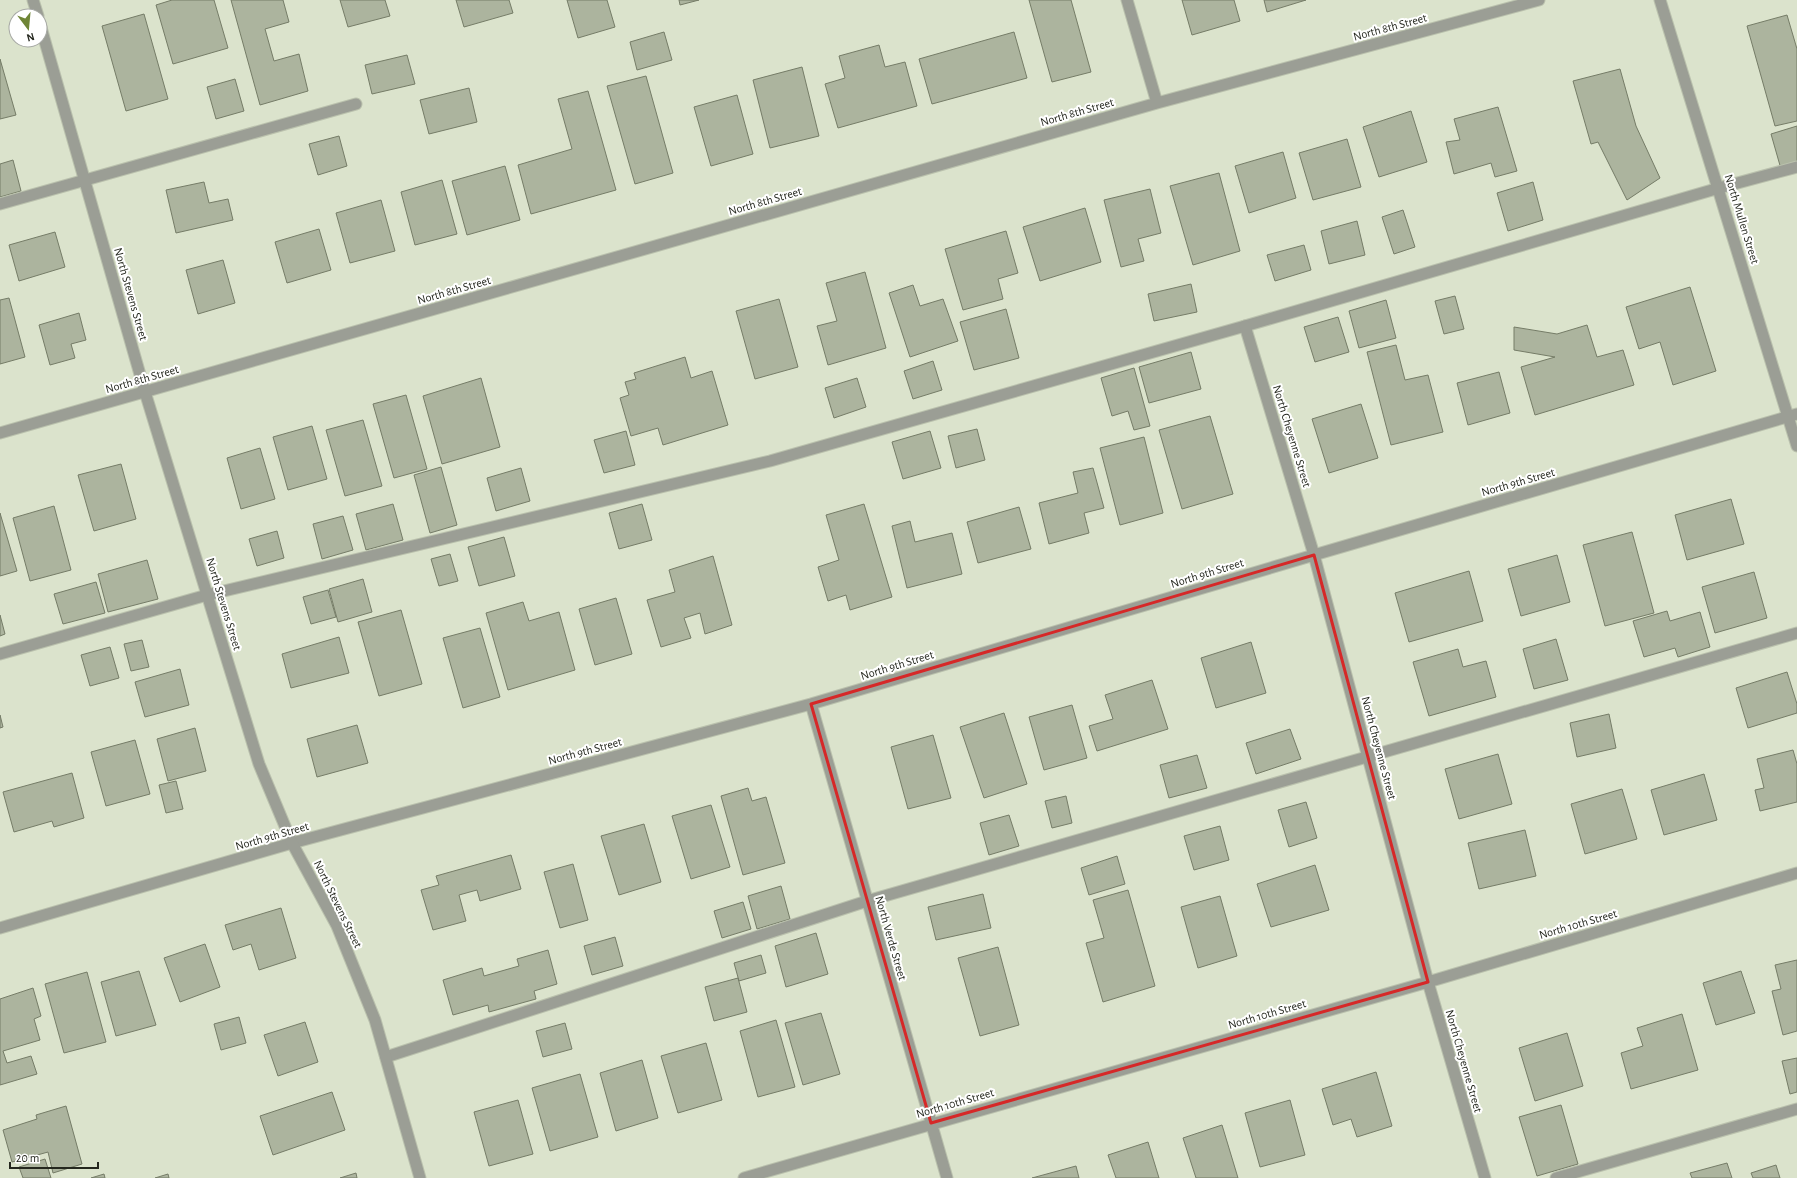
<svg xmlns="http://www.w3.org/2000/svg" width="1797" height="1178" font-family="'Alegreya Sans',sans-serif">
<rect width="100%" height="100%" fill="#dbe3cc"/>
<path fill="#acb49e" stroke="#757c67" d="M172,0H214L228,48L173,64L156,5Z
M231,0H283L289,22L265,29L274,61L299,54L308,91L260,105Z
M340,0H385L390,16L348,27Z
M456,0H509L513,13L464,27Z
M567,0H607L615,27L578,38Z
M679,0H699L680,5Z
M1029,0H1071L1091,72L1052,82Z
M1182,0H1234L1240,21L1192,35Z
M1264,0H1306L1267,12Z
M144,14L168,99L126,111L102,26Z
M1787,15L1797,49V121L1775,126L1747,26Z
M664,32L672,60L637,70L630,42Z
M1014,32L1027,78L932,104L919,59Z
M879,45L885,67L905,62L917,106L838,128L825,84L845,78L839,56Z
M407,55L415,84L372,94L365,65Z
M0,59L16,115L0,119Z
M802,67L819,136L770,148L753,80Z
M1620,69L1636,126L1660,178L1627,200L1598,142L1591,144L1573,81Z
M646,76L673,173L635,184L607,86Z
M235,79L244,111L216,119L207,87Z
M469,88L477,122L429,134L420,100Z
M588,91L616,190L531,214L518,165L572,149L558,99Z
M737,95L753,154L711,166L694,107Z
M1498,107L1517,171L1495,177L1491,163L1454,174L1446,142L1460,140L1454,119Z
M1411,111L1427,162L1379,177L1363,127Z
M1797,126V164L1781,169L1771,134Z
M339,136L347,166L318,175L309,144Z
M1347,139L1361,187L1313,200L1299,153Z
M1283,152L1296,198L1249,213L1235,166Z
M13,160L21,191L0,197V164Z
M505,166L520,220L467,235L452,181Z
M1219,173L1240,251L1193,265L1170,186Z
M442,180L457,234L415,245L401,192Z
M204,182L209,203L228,199L233,220L176,233L166,190Z
M1533,182L1543,220L1508,231L1497,193Z
M1150,189L1161,233L1138,239L1144,261L1121,267L1104,200Z
M381,200L395,251L350,263L336,213Z
M1085,208L1101,262L1040,281L1023,227Z
M1403,210L1415,247L1394,254L1382,217Z
M1357,221L1365,255L1329,264L1321,231Z
M319,229L331,270L287,283L275,242Z
M1006,231L1018,273L998,279L1003,299L963,310L945,249Z
M55,232L65,267L19,281L9,245Z
M1304,245L1311,270L1275,281L1267,255Z
M223,260L235,303L198,314L186,270Z
M865,272L886,348L828,365L817,326L837,321L826,283Z
M1191,284L1197,312L1154,321L1148,294Z
M913,285L920,306L943,299L958,341L910,357L889,293Z
M1690,287L1716,371L1673,385L1660,342L1639,349L1626,307Z
M1455,296L1464,329L1444,334L1435,301Z
M9,298L25,357L0,364V300Z
M779,299L798,367L755,379L736,311Z
M1386,300L1396,338L1359,348L1349,311Z
M1006,309L1019,358L974,370L960,322Z
M79,313L86,340L71,344L75,358L50,365L39,325Z
M1338,317L1349,352L1315,362L1304,327Z
M1587,325L1597,357L1623,350L1634,385L1535,415L1521,367L1555,357L1514,350V327L1557,334Z
M1396,345L1405,380L1428,375L1443,432L1391,445L1367,352Z
M1191,352L1201,389L1149,403L1139,367Z
M685,357L691,378L712,371L728,425L663,445L658,428L631,436L620,398L629,395L625,382L636,379L634,373Z
M933,361L942,390L913,399L904,371Z
M1134,368L1150,426L1134,430L1128,411L1112,416L1101,378Z
M1499,372L1510,413L1468,425L1457,383Z
M481,378L500,447L442,464L423,396Z
M857,378L866,407L834,418L825,388Z
M406,395L427,469L394,478L373,404Z
M1361,404L1378,458L1329,473L1312,419Z
M1210,416L1233,494L1182,509L1159,430Z
M363,420L382,486L345,496L326,430Z
M312,426L327,479L288,490L273,437Z
M977,429L985,460L956,468L948,436Z
M626,431L635,465L604,473L594,440Z
M930,431L941,468L903,479L892,442Z
M1144,437L1163,513L1120,525L1100,448Z
M260,448L275,499L241,509L227,458Z
M121,464L136,519L94,531L78,475Z
M441,467L457,525L430,533L414,475Z
M521,468L530,501L496,511L487,478Z
M1093,468L1104,508L1084,513L1089,533L1049,544L1039,503L1078,493L1073,472Z
M1731,499L1744,544L1687,560L1675,515Z
M393,504L403,540L366,550L356,514Z
M642,504L652,540L619,549L609,513Z
M864,504L892,597L850,610L846,595L828,601L818,567L839,560L826,515Z
M54,506L71,570L30,581L13,518Z
M1019,507L1031,549L978,563L967,522Z
M0,513L17,571L0,576Z
M343,516L353,550L322,559L313,524Z
M910,521L915,542L952,533L962,574L907,588L892,526Z
M277,531L284,558L257,566L249,539Z
M1632,532L1654,613L1605,626L1583,545Z
M504,537L515,576L479,586L468,547Z
M450,554L458,581L439,586L431,559Z
M1557,555L1570,602L1521,616L1508,569Z
M713,556L732,625L705,634L700,613L684,618L691,638L661,647L647,600L675,592L669,570Z
M147,560L158,599L108,612L98,574Z
M1469,571L1483,621L1409,642L1395,593Z
M1754,572L1767,618L1715,633L1702,587Z
M363,579L372,612L338,622L329,589Z
M96,582L105,613L63,624L54,594Z
M328,590L336,617L311,624L303,597Z
M616,598L632,654L595,665L579,609Z
M523,602L529,621L559,612L575,670L508,690L486,613Z
M401,610L422,684L379,696L358,622Z
M1667,611L1670,621L1700,612L1710,647L1678,657L1675,648L1644,657L1633,621Z
M0,615L5,634L0,636Z
M480,628L500,697L463,708L443,638Z
M339,637L349,673L291,688L282,654Z
M1556,639L1568,680L1534,689L1523,649Z
M142,640L149,667L131,671L124,644Z
M1251,642L1266,693L1216,708L1201,658Z
M110,647L119,678L90,686L81,655Z
M1458,649L1463,667L1486,661L1496,697L1429,716L1413,662Z
M180,669L189,705L145,717L135,682Z
M1787,672L1797,704V713L1748,728L1736,688Z
M1152,680L1168,729L1097,751L1089,726L1113,719L1105,695Z
M1072,705L1087,758L1044,770L1029,717Z
M1004,713L1027,784L984,798L960,727Z
M1609,714L1616,748L1577,757L1570,723Z
M0,715L3,727L0,728Z
M357,725L368,763L317,777L307,739Z
M195,728L206,771L168,781L157,739Z
M1290,729L1301,759L1256,774L1246,743Z
M933,735L951,798L908,809L891,747Z
M135,740L150,794L106,806L91,752Z
M1793,750L1797,764V802L1760,811L1755,790L1764,788L1757,759Z
M1498,754L1512,804L1459,819L1445,769Z
M1197,755L1207,788L1169,798L1160,765Z
M72,773L84,818L54,827L52,821L14,832L3,792Z
M1704,774L1717,820L1664,835L1651,790Z
M176,781L183,809L166,813L159,785Z
M748,788L752,801L766,797L785,863L743,875L721,796Z
M1622,789L1637,839L1585,854L1571,804Z
M1066,796L1072,823L1052,828L1045,801Z
M1306,802L1317,838L1289,847L1278,810Z
M711,805L730,867L691,879L672,816Z
M1009,815L1019,846L989,855L980,823Z
M644,824L661,882L619,895L601,836Z
M1220,826L1229,860L1194,870L1184,836Z
M1525,830L1536,876L1479,889L1468,843Z
M511,855L521,889L480,901L477,890L459,895L466,921L433,930L421,890L439,885L436,876Z
M1117,856L1125,884L1089,895L1081,868Z
M573,864L588,920L560,928L544,872Z
M1315,865L1329,910L1271,927L1257,884Z
M781,886L790,919L757,929L748,896Z
M1128,890L1155,986L1103,1002L1086,943L1104,938L1093,900Z
M983,894L991,928L936,940L928,907Z
M1220,896L1237,956L1198,968L1181,907Z
M743,902L751,929L722,938L714,911Z
M281,908L296,958L259,970L251,944L233,950L225,925Z
M816,933L828,974L786,987L775,946Z
M615,937L623,966L592,975L584,946Z
M205,944L220,987L180,1002L164,958Z
M998,947L1019,1025L980,1036L958,958Z
M548,950L557,984L534,991L536,999L489,1012L488,1005L453,1015L443,980L482,968L484,976L519,966L517,959Z
M761,955L766,973L739,981L734,963Z
M1797,960V1031L1783,1035L1772,991L1781,989L1775,965Z
M139,971L156,1025L116,1036L101,982Z
M1741,971L1755,1013L1716,1025L1703,983Z
M87,972L106,1042L64,1053L45,984Z
M738,978L747,1012L714,1021L705,987Z
M33,988L41,1016L34,1019L40,1040L3,1051L7,1063L31,1056L37,1074L0,1085V999Z
M821,1013L840,1074L803,1085L785,1023Z
M1682,1014L1698,1070L1631,1089L1621,1053L1643,1046L1637,1028Z
M239,1017L246,1043L221,1050L214,1024Z
M776,1020L795,1087L758,1097L740,1031Z
M305,1022L318,1062L278,1076L264,1035Z
M565,1023L572,1049L543,1057L536,1031Z
M1567,1033L1583,1086L1535,1101L1519,1048Z
M706,1043L722,1100L678,1113L661,1056Z
M1797,1058V1092L1790,1094L1782,1061Z
M642,1060L658,1118L616,1131L600,1073Z
M1376,1072L1392,1126L1357,1137L1351,1119L1333,1125L1322,1089Z
M580,1074L598,1137L550,1151L532,1088Z
M332,1092L345,1130L273,1155L260,1116Z
M518,1100L533,1154L489,1166L474,1112Z
M1290,1100L1305,1155L1260,1167L1245,1113Z
M1561,1105L1578,1164L1537,1176L1519,1117Z
M66,1106L82,1164L53,1173L48,1152L12,1162L3,1130L37,1119L36,1115Z
M1222,1125L1238,1178H1196L1183,1138Z
M1148,1142L1159,1178H1116L1108,1155Z
M45,1159L51,1178H23L19,1167Z
M1727,1163L1732,1178H1692L1690,1173Z
M1776,1165L1780,1178H1753L1751,1173Z
M1076,1166L1079,1178H1032Z
M356,1173L357,1178H340Z
M104,1174L105,1178H91Z
M168,1174L169,1178H155Z"/>
<g fill="none" stroke-linecap="round" stroke-linejoin="round">
<g stroke="#bac1ad" stroke-width="13">
<path id="service" d="M0,204L356,104
M0,654L207,595L770,461L1245,326L1719,188L1797,167
M386,1057L867,901L1797,633
M1556,1178L1797,1109"/>
</g>
<g stroke="#bac1ad" stroke-width="13">
<path id="minor" d="M1127,0L1157,103
M1660,0L1797,446
M1245,326L1314,555L1428,982L1485,1178
M0,433L1157,103L1539,0
M811,704L947,1178
M0,928L292,843L811,704L1314,555L1797,414
M744,1178L1428,982L1797,873"/>
</g>
<g stroke="#bac1ad" stroke-width="13">
<path id="tertiary" d="M33,0L38,16
M40,24L145,392L259,764L292,843L337,926L375,1020L420,1178"/>
</g>
<use href="#service" stroke="#9b9e95" stroke-width="11"/>
<use href="#minor" stroke="#9b9e95" stroke-width="11"/>
<use href="#tertiary" stroke="#9b9e95" stroke-width="11"/>
</g>
<path fill="none" stroke="#d62828" stroke-width="3" stroke-linejoin="round" d="M1314,555L1428,982L931,1123L811,704Z"/>
<g text-anchor="middle" dominant-baseline="central" stroke-width="4" stroke-linejoin="round" paint-order="stroke">
<g font-size="12" fill="#24271e" stroke="#fff">
<text transform="translate(1390 27) rotate(-15)">North 8th Street</text>
<text transform="translate(1077 112) rotate(-16)">North 8th Street</text>
<text transform="translate(765 201) rotate(-16)">North 8th Street</text>
<text transform="translate(1742 219) rotate(73)">North Mullen Street</text>
<text transform="translate(454 290) rotate(-16)">North 8th Street</text>
<text transform="translate(131 294) rotate(74)">North Stevens Street</text>
<text transform="translate(142 379) rotate(-16)">North 8th Street</text>
<text transform="translate(1292 436) rotate(73)">North Cheyenne Street</text>
<text transform="translate(1518 482) rotate(-16)">North 9th Street</text>
<text transform="translate(1207 573) rotate(-17)">North 9th Street</text>
<text transform="translate(224 604) rotate(73)">North Stevens Street</text>
<text transform="translate(897 665) rotate(-17)">North 9th Street</text>
<text transform="translate(1379 748) rotate(75)">North Cheyenne Street</text>
<text transform="translate(585 751) rotate(-15)">North 9th Street</text>
<text transform="translate(272 836) rotate(-16)">North 9th Street</text>
<text transform="translate(338 904) rotate(64)">North Stevens Street</text>
<text transform="translate(1578 924) rotate(-16)">North 10th Street</text>
<text transform="translate(891 938) rotate(74)">North Verde Street</text>
<text transform="translate(1267 1014) rotate(-16)">North 10th Street</text>
<text transform="translate(1464 1061) rotate(74)">North Cheyenne Street</text>
<text transform="translate(955 1103) rotate(-16)">North 10th Street</text>
</g>
</g>
<g transform="translate(28 28) rotate(164)"><circle r="19" fill="#ffffff" stroke="#a7a9a5"/>
<path d="M0-3L7 15L0 10L-7 15Z" fill="#6f8536"/>
<text y="-6" font-size="11" font-weight="bold" text-anchor="middle" fill="#24271e">N</text>
</g>
<path d="M10 1162v6h88v-6" fill="none" stroke="#24271e" stroke-width="2"/>
<text x="16" y="1162" font-size="12" fill="#24271e" stroke="#ffffff" stroke-width="3" paint-order="stroke">20 m</text>
</svg>
